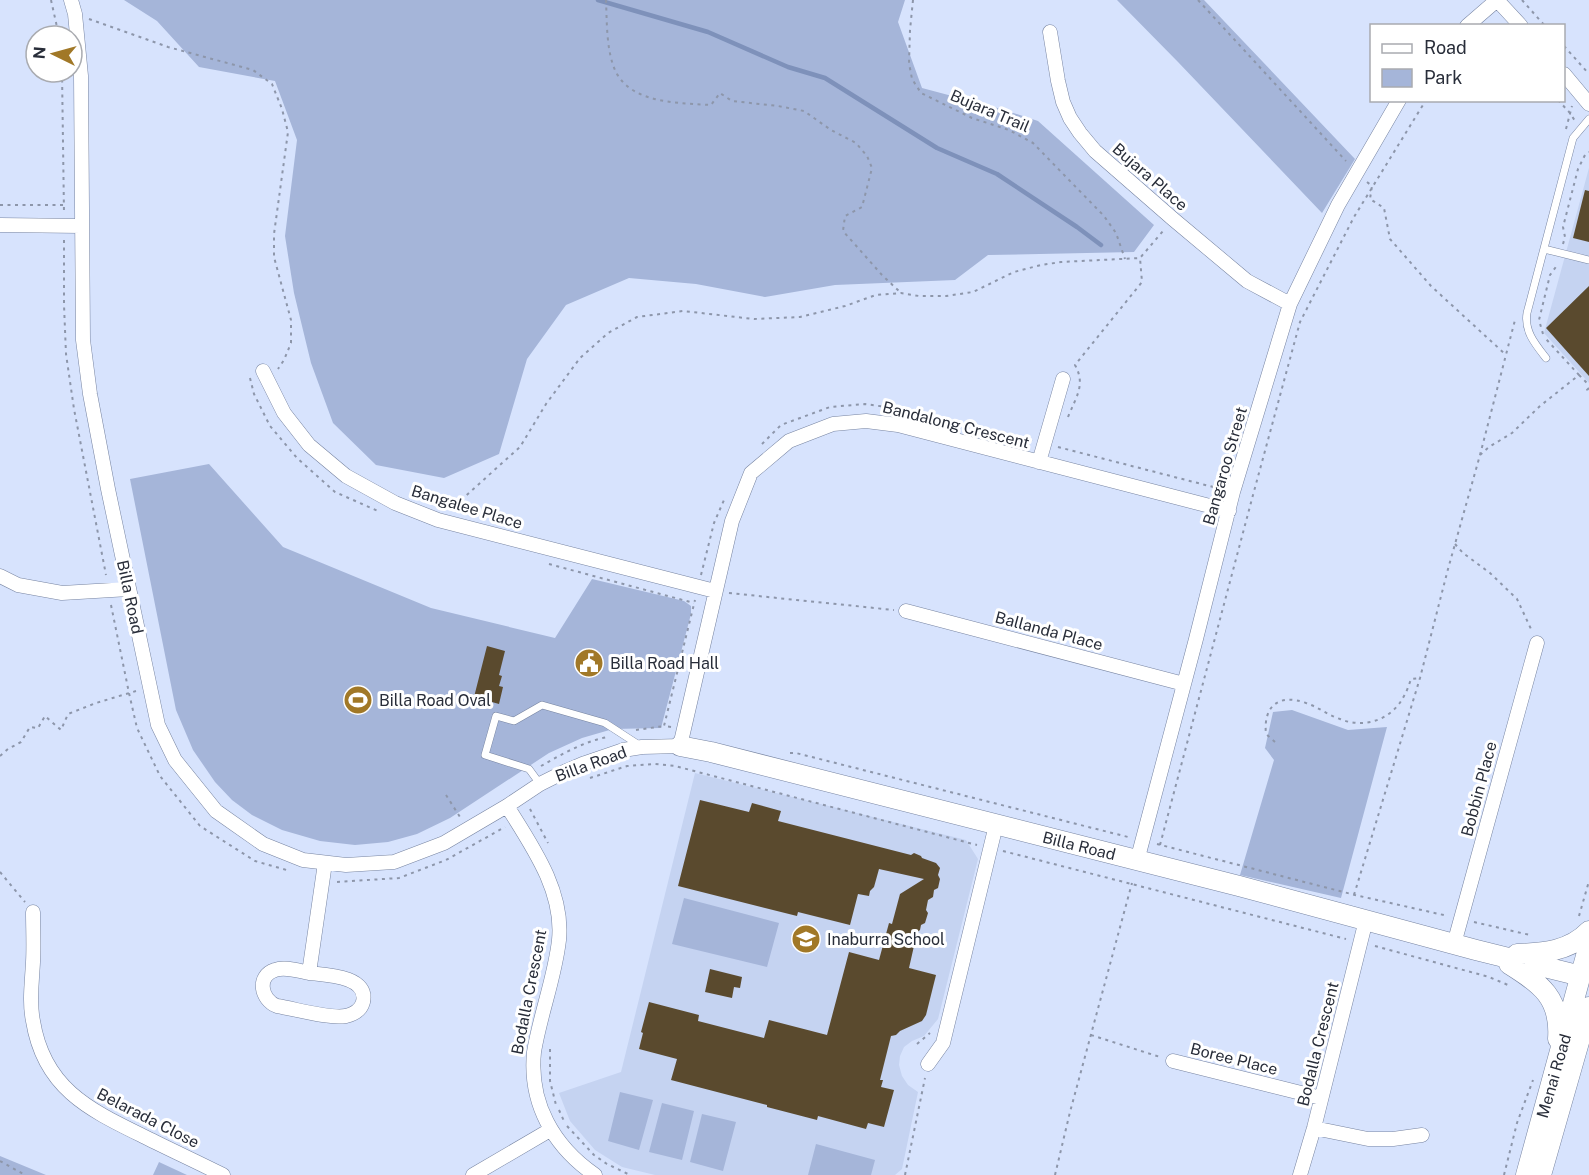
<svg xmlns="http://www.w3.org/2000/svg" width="1589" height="1175" font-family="'Public Sans',sans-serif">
<rect width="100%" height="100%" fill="#d7e3fd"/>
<path fill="#c5d3f1" d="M1589,168V383L1544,333Z
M695,773L966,840L978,859L938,1019L924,1036L912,1041L904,1047L900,1056L899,1065L902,1076L908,1085L918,1092L902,1169L895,1175H655L622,1167L595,1150L570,1121L559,1093L621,1072Z"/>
<path fill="#a5b5d9" d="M124,0H905L898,22L922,88L1001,109L1038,121L1154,225L1134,252L988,255L955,280L835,285L765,297L696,284L629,278L566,305L527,359L499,454L444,478L376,465L333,423L311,363L294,293L285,236L297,140L275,81L199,67L157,21Z
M1117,0H1204L1355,159L1322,213L1178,62Z
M209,464L283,547L431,608L555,638L592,579L684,601L691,606V614L661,728L613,729L582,738L549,753L450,818L417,834L388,842L355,845L320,841L282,830L252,815L232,800L215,782L193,750L176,710L130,479Z
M1292,710L1348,730L1387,727L1341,898L1240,875L1274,760L1265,748L1273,712Z
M684,898L779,923L767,967L672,944Z
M620,1092L653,1100L639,1150L608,1141Z
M662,1103L694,1111L682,1160L649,1152Z
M702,1114L736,1122L723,1171L690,1162Z
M816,1144L875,1160L871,1175H808Z
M0,1156L46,1175H0Z
M159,1162L187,1175H153Z"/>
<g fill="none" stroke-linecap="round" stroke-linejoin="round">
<path stroke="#7e91ba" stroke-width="4.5" d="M598,0L708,32L788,67L825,78L937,148L997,174L1077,227L1101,245"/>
</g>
<path fill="#5a4a2e" d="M1585,190L1589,191V242L1573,238Z
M1589,286V376L1546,328Z
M487,646L505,651L499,675L502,676L499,686L503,687L499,704L474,697Z
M585,652L598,657L592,674L579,669Z
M700,800L749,812L752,803L781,811L778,821L911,855L914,853L921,856L922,858L936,863L940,868L938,875L940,879L938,888L934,890L933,897L928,900L926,910L928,913L925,923L921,925L920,930L915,934L913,944L914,946L909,968L936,975L926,1015L922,1021L900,1031L896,1035L891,1036L880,1080H883L881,1087L894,1090L884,1127L868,1123L866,1129L818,1116L817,1120L767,1107V1105L671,1080L677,1059L639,1049L643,1033L641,1032L649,1002L699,1015L698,1021L764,1038L769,1020L827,1035L849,952L879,960L889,923L892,924L900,894L924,879L879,869L874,887L870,891L869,896L858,894L850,925L798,912L797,916L678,886Z
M710,969L742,977L740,988L734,987L732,998L705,992Z"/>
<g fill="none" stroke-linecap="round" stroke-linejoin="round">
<g stroke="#7784a1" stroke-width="8">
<path id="lane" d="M1544,249L1589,260
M1546,358C1535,344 1524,331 1527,313L1573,138L1589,119
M540,784L529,769L485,755L496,716L514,721L542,705L605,723L639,745"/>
</g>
<g stroke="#7784a1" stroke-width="15">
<path id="street" d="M71,0L75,14L81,76L83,340L90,394L108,489L158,725L175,760L216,811L263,844L303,860L346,865L394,862L444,843L507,806L540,784L564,772L585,763L623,750L642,747L680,746L732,521L751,473L789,441L833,424L866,421L898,425L1229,511
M1497,0L1521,26
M1467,26L1497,0
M1050,32L1058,81L1063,102L1070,118L1080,133L1095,151L1173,219L1247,281L1290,304
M1564,74L1589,104
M0,225L81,226
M263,371L284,413L309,445L346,476L395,503L438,520L715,591
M1039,462L1063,379
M0,576L18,585L62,593L129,589
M906,611L1184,684
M507,806C532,846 564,891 559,940C555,977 540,1015 534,1052C529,1103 553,1146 595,1175
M1137,861L1196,639L1233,492L1290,304L1338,205L1399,100
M33,912C33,928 34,945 33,962C32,982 29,1002 33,1021C44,1089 90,1110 145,1137C171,1150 197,1162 223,1175
M1454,944L1537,643
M309,973C299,971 285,966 275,970C256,976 261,1000 277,1006C296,1009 328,1019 346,1016C354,1014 361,1010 363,1002C369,976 326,975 309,973L325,863
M1173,1061L1321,1098
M928,1064L943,1043L996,825
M1314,1128L1368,1139H1393L1422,1135
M473,1175L550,1130
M1300,1175L1314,1128L1366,920"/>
</g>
<g stroke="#7784a1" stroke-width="21">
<path id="secondary" d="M680,746L711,752L1239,886L1476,950L1581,976
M1517,954C1544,953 1570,951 1589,931
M1509,964C1541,984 1561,998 1558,1039
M1526,1175L1589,945
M1541,1175L1589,1007"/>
</g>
<path stroke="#8d96aa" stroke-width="2" stroke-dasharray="3 4.5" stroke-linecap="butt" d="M51,0L59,36
M606,0C607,22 606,54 617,74C634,104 681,103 711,105L720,93L732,101L778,106L804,111L831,130L856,143L867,156L872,168L862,207L845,216L843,231L882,275L901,293
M913,0L910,30L909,63L912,79L921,93L972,118L1009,130L1033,143L1104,216L1116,233L1125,259
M1198,0L1346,161
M1522,0L1545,26
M89,19L168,47L253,70L272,84L282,109L288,132L274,234V257L291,320V343L284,360L278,369
M1564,46L1589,74
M62,72L64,213
M1558,100L1570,113L1575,121
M1566,129L1572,106
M1367,182L1372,186L1370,199L1384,208L1390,239L1431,286L1505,354
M0,205H64
M64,240V305L66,354L74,409L106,575
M1563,244L1565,237L1563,227L1578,169L1585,155L1589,152
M1543,334L1539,320L1550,275L1558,264
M1579,375L1589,385
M250,378L254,394L270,426L297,458L335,492L378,511
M1589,388L1587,390L1589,393
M1068,417C1076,397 1086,385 1075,365L1142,282L1140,258
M762,444L781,425L830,407L865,404L900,409L1032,441
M1058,447L1221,489
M1480,455L1489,447L1512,433L1540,406L1579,375L1546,339
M450,510L520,447L546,404L580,358L608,333L637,317L683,311L754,319L800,317L845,306L876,295L901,293L919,296H946L973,292L1014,272L1041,265L1061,262L1140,258L1163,231
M1455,544L1463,553L1490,573L1517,599L1531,629
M549,564L694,603
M701,575L714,523L724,500
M729,593L894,610
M111,605L129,693L137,728L160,776L200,826L255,861L290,871
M671,727L664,726L695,600
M636,730L664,726
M1275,742L1266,734C1263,706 1279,693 1306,703C1318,707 1328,715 1340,719C1364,729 1392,720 1404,696C1407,691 1409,685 1411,679L1420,678
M790,753H796L1128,837
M0,756L8,749L21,742L30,727L38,728L45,716L61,730L68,714L96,703L136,691
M541,766C562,754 583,742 607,737
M590,778L627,766L655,764L675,766L977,845
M446,795L460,817
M530,809L548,843
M1157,844L1355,895L1448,916
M1160,845L1253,495L1300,322L1354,217L1426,100
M1003,851L1346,939
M0,872L25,902
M337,882L399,878L446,860L505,827
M1354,895L1420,678L1448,569L1480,455L1515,320
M1579,916L1589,881
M1474,922L1530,935
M1375,946L1489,977L1508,985
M1091,1035L1160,1057
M917,1044L930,1033
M550,1049V1081L556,1105
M559,1110L564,1121
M567,1126L594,1155L607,1164L630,1175
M0,1161L25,1175
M905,1175L925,1078
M1055,1175L1070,1112L1132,883
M1504,1175L1517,1123L1533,1080"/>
<use href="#lane" stroke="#fff" stroke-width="7"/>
<use href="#street" stroke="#fff" stroke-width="14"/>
<use href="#secondary" stroke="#fff" stroke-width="20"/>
</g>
<defs>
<g id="civic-disc" transform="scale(1.5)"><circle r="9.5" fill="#a17827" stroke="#fff"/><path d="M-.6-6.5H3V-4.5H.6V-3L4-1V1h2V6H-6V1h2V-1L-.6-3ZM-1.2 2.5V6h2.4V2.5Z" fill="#fff"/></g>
<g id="stadium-disc" transform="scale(1.5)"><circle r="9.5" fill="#a17827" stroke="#fff"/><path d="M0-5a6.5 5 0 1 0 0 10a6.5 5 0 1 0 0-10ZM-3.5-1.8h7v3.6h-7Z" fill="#fff"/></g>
<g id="school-disc" transform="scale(1.5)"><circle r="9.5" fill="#a17827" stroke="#fff"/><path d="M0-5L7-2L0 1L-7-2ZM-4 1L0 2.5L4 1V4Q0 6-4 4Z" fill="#fff"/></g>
</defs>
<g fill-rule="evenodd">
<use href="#civic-disc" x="589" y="663"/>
<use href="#stadium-disc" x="358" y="700"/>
<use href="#school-disc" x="806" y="939"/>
</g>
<g text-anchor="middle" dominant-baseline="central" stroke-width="6" stroke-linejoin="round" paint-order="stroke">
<g font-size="16" fill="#282d39" stroke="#fff">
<text transform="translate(990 111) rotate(23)">Bujara Trail</text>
<text transform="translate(1150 177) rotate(41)">Bujara Place</text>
<text transform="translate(956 425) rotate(14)">Bandalong Crescent</text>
<text transform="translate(1225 466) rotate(-74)">Bangaroo Street</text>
<text transform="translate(467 507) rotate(17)">Bangalee Place</text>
<text transform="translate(130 597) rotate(78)">Billa Road</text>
<text transform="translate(1049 631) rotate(15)">Ballanda Place</text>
<text transform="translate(591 764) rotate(-20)">Billa Road</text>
<text transform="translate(1479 789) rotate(-75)">Bobbin Place</text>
<text transform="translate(1079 846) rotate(14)">Billa Road</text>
<text transform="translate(529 992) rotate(-79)">Bodalla Crescent</text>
<text transform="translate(1318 1044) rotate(-76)">Bodalla Crescent</text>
<text transform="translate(1234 1059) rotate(14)">Boree Place</text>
<text transform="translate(1554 1076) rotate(-74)">Menai Road</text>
<text transform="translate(148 1118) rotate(27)">Belarada Close</text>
</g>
<g font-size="16" fill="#282d39" stroke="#fff" text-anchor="start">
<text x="610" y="663">Billa Road Hall</text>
<text x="379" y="700">Billa Road Oval</text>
<text x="827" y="939">Inaburra School</text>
</g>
</g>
<rect x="1370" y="24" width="195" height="78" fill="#ffffff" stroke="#a9abb0" stroke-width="1.5"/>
<rect x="1382" y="44" width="30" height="9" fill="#ffffff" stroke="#a9abb0" stroke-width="1.5"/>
<text x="1424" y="54" font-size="18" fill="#282d39">Road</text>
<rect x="1382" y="69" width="30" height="18" fill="#a5b5d9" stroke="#a9abb0" stroke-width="1.5"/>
<text x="1424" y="84" font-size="18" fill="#282d39">Park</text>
<g transform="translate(54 54) rotate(275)"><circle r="28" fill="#ffffff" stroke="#a9abb0" stroke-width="1.5"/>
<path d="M0-4.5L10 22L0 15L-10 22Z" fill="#a17827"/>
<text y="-9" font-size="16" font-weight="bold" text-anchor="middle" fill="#282d39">N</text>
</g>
</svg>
